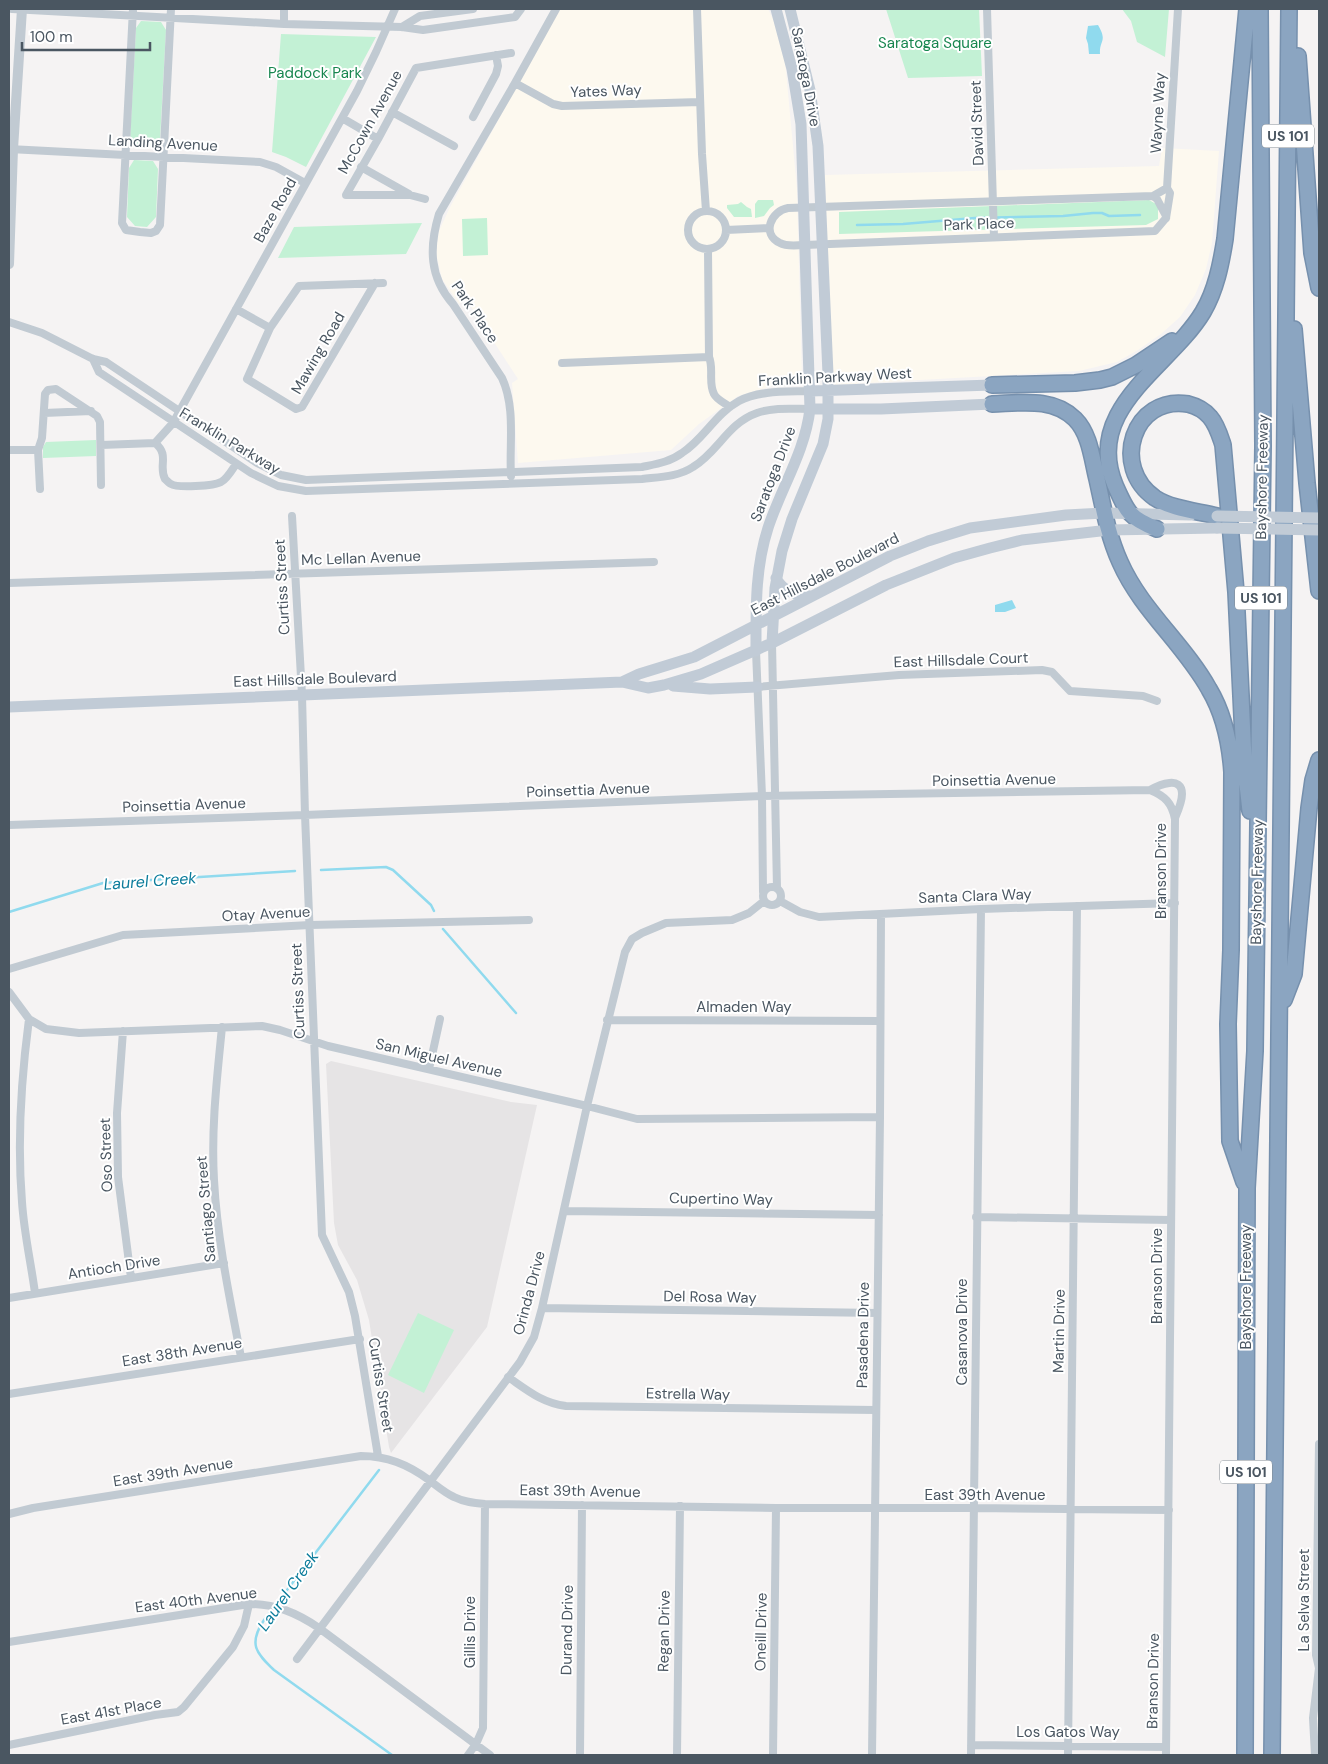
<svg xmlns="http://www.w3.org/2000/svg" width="1328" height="1764" font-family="'DM Sans',sans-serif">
<rect width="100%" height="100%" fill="#f5f3f3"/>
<path fill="#fdf9ef" d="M560,9H768L783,39L797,189L802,382L772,386L738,396L699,424L671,450L518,463L512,383L518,379L466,299L459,304L442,279L436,253L439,231L450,207Z
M1162,148L1219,151L1212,243L1206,269L1195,295L1180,317L1161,334L1138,350L1117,362L1079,371L831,385L825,175L1159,166Z"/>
<path fill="#e6e4e5" d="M331,1061L511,1102L537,1105L487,1327L391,1453L389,1447L369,1320L357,1280L338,1245L334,1223L326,1064Z"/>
<path fill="#c3f1d5" d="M886,9H979L982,76L908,78Z
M1122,9H1169L1165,57L1137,42L1131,21Z
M141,21L161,22L166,30L160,140L155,147L136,146L130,139L136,28Z
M281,34L376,37L306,167L286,157L272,152Z
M134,160L153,161L158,169L156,217L147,227L135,226L127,217L129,168Z
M758,200H773L774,205L770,208L764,216L755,218V204Z
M1149,200L1158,205V219L1146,225L839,234V212Z
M741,202L747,207L751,209L752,217H734L727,208V205L738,204Z
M487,218L488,255L463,256L462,219Z
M422,223L406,254L278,258L294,227Z
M96,440V456L43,458V447L46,442Z
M418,1313L454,1330L424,1393L388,1375Z"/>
<path fill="#90daee" d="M1098,25C1108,42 1099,40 1100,54H1089L1088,44L1086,38L1088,26Z
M1012,600L1016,608L1005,612H995V605Z"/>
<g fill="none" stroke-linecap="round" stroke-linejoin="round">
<path stroke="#90daee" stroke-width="2.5" d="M857,225L903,224L975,218L1063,216L1093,213H1102L1109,216L1140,215
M321,870L386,867L393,870L431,905L434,911
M9,912L103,883L295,871
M443,929L516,1013
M379,1470L264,1620C248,1644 256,1653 274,1670L392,1755"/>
<g stroke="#7690ad" stroke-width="18">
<path id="motorway" d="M1298,56L1312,253L1319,288
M1294,329L1307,483L1319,591
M992,385L1075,383L1100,380L1112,377L1136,365L1172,341
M992,404C1021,403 1053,397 1075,419C1090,434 1092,459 1097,479C1103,506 1108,536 1120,562C1141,610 1184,644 1209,689C1224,714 1230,743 1232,772L1231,950L1228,1024L1230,1141L1244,1182
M1217,516C1197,511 1172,509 1155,498C1110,467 1133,395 1188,404C1196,406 1205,411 1210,417C1217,425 1220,436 1223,445L1236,592L1244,758L1250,811
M1157,529C1129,518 1127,512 1115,485C1083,408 1170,367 1203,312C1216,290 1221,264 1225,239L1247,9
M1284,1000L1294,974L1309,808L1313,780L1319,760
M1245,1755L1247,1188L1255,1051L1263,446L1260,9
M1272,1755L1289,9"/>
</g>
<path stroke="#c1cad2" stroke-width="8" d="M12,9L284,24L402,27L423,30L515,17L521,9
M133,9L122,223L126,230L140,232L151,233L156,231L160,225L171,9
M556,9L515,83L553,104L562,106L700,102
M697,9L702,154L706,211
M987,9L994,237
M284,24V9
M402,27L420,16L473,9
M392,112L454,146
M473,117L496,74L498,66L496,55
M342,118L378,139
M9,149L260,162L276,167L305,183
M361,167L409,194
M1153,196L1157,199L1166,216
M425,199L410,195H346L378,139L416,68L511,53
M688 230a19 19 0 1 1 38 0a19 19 0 1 1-38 0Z
M1166,218L1155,231L805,245C797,245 787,247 780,243C761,234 771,211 788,208L1153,196L1167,188
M1166,218L1170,193L1167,188L1178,9
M726,230L769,228
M708,250L709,357C714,368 708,383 714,394C717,400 725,403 730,407
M375,283L302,407L296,409L247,379L270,328L299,286L383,283
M236,309L270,328
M9,322L42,333L93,359L106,362L257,463L281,475L306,480L642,467C656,464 670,462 682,453C704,439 715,414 739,401C760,390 787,392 811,391
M93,359L99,372L251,473L278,486L306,491L642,479C659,477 678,477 693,467C718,452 728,423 757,413C774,407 793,409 810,409
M562,363L709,357
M44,413L91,411
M155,443C170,455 158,466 165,479C166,480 169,483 171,484C177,488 214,486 221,482C227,479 232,470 236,464
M101,445L155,443L173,423L357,91L376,52L395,9
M9,450H38
M511,476C509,445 516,408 502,378L453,304C429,277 429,247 439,214L515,83
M40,489L38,450L42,438L45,394L48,390L56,389L97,416L100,422L101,485
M292,516L302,695L305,815L322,1235L349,1292L355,1316L378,1456
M9,583L654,562
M772,643L777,888
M756,651L762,796L763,892
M757,687L899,675L1042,670L1052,672L1070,691L1143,696L1157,701
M1150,790C1159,785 1182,775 1182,794C1182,802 1178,811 1175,818
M9,825L305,815L762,796L1150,790C1165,796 1172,803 1175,819L1166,1755
M763 896a9 9 0 1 1 18 0a9 9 0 1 1-18 0Z
M780,901L800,912L819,917L981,909L1175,903
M9,969L123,935L310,925L529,920
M9,992L29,1019L46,1029L79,1033L262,1026L280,1030L328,1046L587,1106L637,1119L880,1117
M29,1019C21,1080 17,1141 22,1202C24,1233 31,1263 35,1293
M607,1020L880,1021
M222,1027C217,1078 211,1128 214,1180C217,1238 230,1300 241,1357
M123,1031L117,1113L118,1177L131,1278
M429,1069L440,1019
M564,1211L879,1215
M976,1217L1171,1220
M9,1298L224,1263
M542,1308L877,1313
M508,1377C527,1390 542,1403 566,1406L875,1410
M9,1394L360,1339
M9,1514L33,1508L361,1456C387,1456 407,1464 429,1480C437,1486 445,1493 454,1497C464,1502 474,1503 485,1504L776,1508H974L1169,1510
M9,1642L249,1604C276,1604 297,1613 319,1628L490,1755
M297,1659L520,1362L534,1337L542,1308L587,1106L625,952L632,939L642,933L666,923L732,920L749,913L764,901
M9,1745L155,1715L178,1712L184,1707L233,1647L244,1626L249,1604
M971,1745L1166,1747
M468,1755L476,1744L483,1728L485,1504
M580,1755L582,1505
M677,1755L680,1506
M773,1755L776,1508
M872,1755L880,1117L881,915
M971,1755L981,909
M1068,1755L1077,906
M1315,1755L1313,1718L1319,1668L1316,1655L1319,1444"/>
<path stroke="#c1cad2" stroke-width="10" d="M9,264L13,149L22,9"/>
<path stroke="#c1cbd6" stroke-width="11" d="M811,391L992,385
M810,409H881L992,404
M776,578C783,592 798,596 812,596
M772,643L775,588L782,551L792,519L823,444L828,419V374L818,146L810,90L790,9
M756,651C756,609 755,568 768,528C781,488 805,452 810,409L801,124L792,69L776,9
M622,682L639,674L694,657L890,556L928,541L970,528L1066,515L1104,513L1191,515
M673,686L710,689L757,687
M9,707L622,682L648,688L664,685L701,674L772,643L886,585L954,558L990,548L1022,540L1109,530L1217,528"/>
<use href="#motorway" stroke="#8ba5c1" stroke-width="15"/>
<path stroke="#c1cbd6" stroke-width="11" d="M1217,516L1319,518
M1217,528L1319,530"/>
</g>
<g text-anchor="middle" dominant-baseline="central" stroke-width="4" stroke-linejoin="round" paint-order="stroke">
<g fill="#fff" stroke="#808990" stroke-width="1">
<rect x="1262" y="124.5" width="52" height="23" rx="4"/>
<rect x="1235" y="586.5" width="52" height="23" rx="4"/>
<rect x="1220" y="1460.5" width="52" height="23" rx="4"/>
</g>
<g font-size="14" font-weight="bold" fill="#4a5661">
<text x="1288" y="136">US 101</text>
<text x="1261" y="598">US 101</text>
<text x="1246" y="1472">US 101</text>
</g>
<g font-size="15" fill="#17864f" stroke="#fff">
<text x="935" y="43">Saratoga Square</text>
<text x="315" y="73">Paddock Park</text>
</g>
<g font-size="15" fill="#4a5661" stroke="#fff">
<text transform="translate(806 77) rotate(79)">Saratoga Drive</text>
<text transform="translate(606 91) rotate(-2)">Yates Way</text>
<text transform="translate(1158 113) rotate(-87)">Wayne Way</text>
<text transform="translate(370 122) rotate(-61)">McCown Avenue</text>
<text transform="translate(977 123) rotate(-92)">David Street</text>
<text transform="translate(163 143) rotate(3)">Landing Avenue</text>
<text transform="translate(275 210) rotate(-61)">Baze Road</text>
<text transform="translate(979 224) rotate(-2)">Park Place</text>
<text transform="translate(475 312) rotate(56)">Park Place</text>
<text transform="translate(318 353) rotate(-60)">Mawing Road</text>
<text transform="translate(835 377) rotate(-3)">Franklin Parkway West</text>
<text transform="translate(230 441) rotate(31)">Franklin Parkway</text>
<text transform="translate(773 474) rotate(-69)">Saratoga Drive</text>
<text transform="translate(1262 477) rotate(-89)">Bayshore Freeway</text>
<text transform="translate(361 558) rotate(-2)">Mc Lellan Avenue</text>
<text transform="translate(825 574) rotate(-27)">East Hillsdale Boulevard</text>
<text transform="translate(282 587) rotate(-93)">Curtiss Street</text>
<text transform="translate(961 660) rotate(-2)">East Hillsdale Court</text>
<text transform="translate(315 679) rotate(-2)">East Hillsdale Boulevard</text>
<text transform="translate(994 780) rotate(-1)">Poinsettia Avenue</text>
<text transform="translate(588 790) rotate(-2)">Poinsettia Avenue</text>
<text transform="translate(184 805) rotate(-2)">Poinsettia Avenue</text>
<text transform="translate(1161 871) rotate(-90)">Branson Drive</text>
<text transform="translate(1257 882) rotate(-89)">Bayshore Freeway</text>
<text transform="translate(975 896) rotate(-2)">Santa Clara Way</text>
<text transform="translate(266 914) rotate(-3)">Otay Avenue</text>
<text transform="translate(298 991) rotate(-92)">Curtiss Street</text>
<text x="744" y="1007">Almaden Way</text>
<text transform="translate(439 1058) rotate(13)">San Miguel Avenue</text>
<text transform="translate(106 1155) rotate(-92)">Oso Street</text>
<text transform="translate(721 1199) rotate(1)">Cupertino Way</text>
<text transform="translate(206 1209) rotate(-95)">Santiago Street</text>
<text transform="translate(114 1267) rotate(-9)">Antioch Drive</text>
<text transform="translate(1157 1276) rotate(-90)">Branson Drive</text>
<text transform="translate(1246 1287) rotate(-90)">Bayshore Freeway</text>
<text transform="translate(529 1293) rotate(-75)">Orinda Drive</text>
<text transform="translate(710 1297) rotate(1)">Del Rosa Way</text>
<text transform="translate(1059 1331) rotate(-89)">Martin Drive</text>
<text transform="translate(962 1332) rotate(-90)">Casanova Drive</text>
<text transform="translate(863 1335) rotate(-89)">Pasadena Drive</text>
<text transform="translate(182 1352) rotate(-9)">East 38th Avenue</text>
<text transform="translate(381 1385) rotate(81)">Curtiss Street</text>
<text transform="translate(688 1394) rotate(1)">Estrella Way</text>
<text transform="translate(173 1472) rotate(-9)">East 39th Avenue</text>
<text transform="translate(580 1491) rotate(1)">East 39th Avenue</text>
<text x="985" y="1495">East 39th Avenue</text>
<text transform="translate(196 1600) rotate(-7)">East 40th Avenue</text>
<text transform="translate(1304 1600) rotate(-90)">La Selva Street</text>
<text transform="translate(567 1630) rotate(-89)">Durand Drive</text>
<text transform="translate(664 1631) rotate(-89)">Regan Drive</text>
<text transform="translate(470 1632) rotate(-90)">Gillis Drive</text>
<text transform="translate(761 1632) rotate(-89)">Oneill Drive</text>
<text transform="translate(1153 1681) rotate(-89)">Branson Drive</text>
<text transform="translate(111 1711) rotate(-10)">East 41st Place</text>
<text x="1068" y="1732">Los Gatos Way</text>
</g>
<g font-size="16" font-style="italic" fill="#0c7c9b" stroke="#fff">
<text transform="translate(150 881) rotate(-4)">Laurel Creek</text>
<text transform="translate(288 1591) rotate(-55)">Laurel Creek</text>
</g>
</g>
<rect width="1328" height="1764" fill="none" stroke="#4a5661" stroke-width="20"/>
<path d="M22 42v8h128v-8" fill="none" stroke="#4a5661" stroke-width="2.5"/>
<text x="30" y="42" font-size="15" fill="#4a5661" stroke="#ffffff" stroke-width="4" paint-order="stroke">100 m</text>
</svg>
